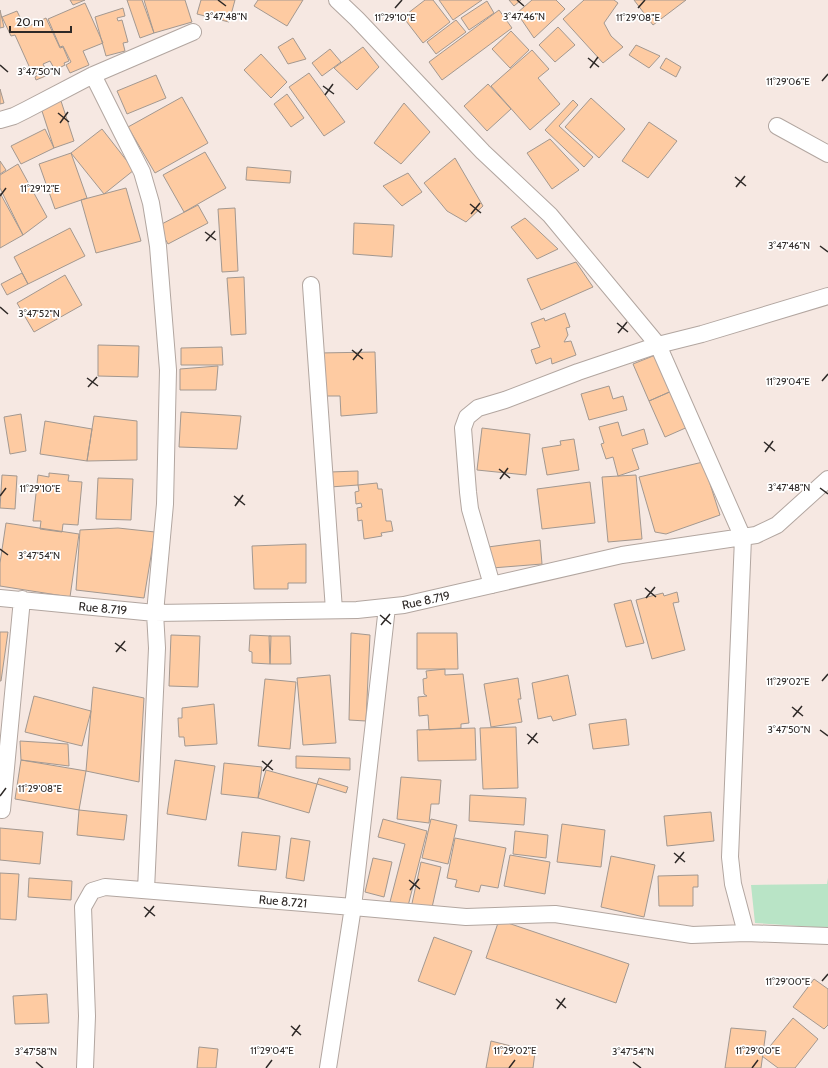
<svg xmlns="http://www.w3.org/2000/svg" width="828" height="1068" font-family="Cabin,sans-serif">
<rect width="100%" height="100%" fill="#f6e8e2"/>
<path fill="#b9e4c6" d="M828,878V928L755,923L751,885L827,884Z"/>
<path fill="#fecba2" stroke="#a39890" d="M70,0H85L73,5Z
M127,0H142L154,33L140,38Z
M144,0H185L192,22L154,33Z
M201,0H235L229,22L197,14Z
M258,0H303L287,26L254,6Z
M425,0H433L450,22L423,43L403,17Z
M439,0H482L453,20Z
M509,0H521L514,6Z
M532,0H556L565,9L534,38L517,13Z
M584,0H614L618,3L604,23L611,36L623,47L603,63L563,19Z
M634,0H686L653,25Z
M487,1L494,13L469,30L461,18Z
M85,3L103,43L83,51L89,65L70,73L66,65L71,62L63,46L60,47L48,19Z
M123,8L125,16L117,18L118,21L122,20L128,42L123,43L125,51L106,56L95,17Z
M0,10L4,27L0,28Z
M499,10L512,28L442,80L429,62Z
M17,11L25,28L46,18L60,48L63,47L69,61L64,63L65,65L55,70L50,61L43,64L48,75L36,80L35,77L38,75L37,73L33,75L15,35L11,36L2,17Z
M456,20L466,32L436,54L427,42Z
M558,27L575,45L555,62L539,45Z
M511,31L529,50L510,68L492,49Z
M293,38L306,59L288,64L278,47Z
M636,45L660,56L649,68L629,55Z
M363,47L379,67L357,90L334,68Z
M330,49L341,62L322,76L312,63Z
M532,50L549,69L538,78L560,104L530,130L491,86Z
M261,54L287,82L271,98L244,70Z
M666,58L681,67L676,77L660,68Z
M309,73L345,122L324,136L289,87Z
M156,75L166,98L127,114L117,91Z
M488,84L511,109L487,131L464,106Z
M0,89L4,103L0,104Z
M287,94L304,118L291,127L274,104Z
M182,97L208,143L155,173L128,127Z
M591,98L625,129L599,158L565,127Z
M573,100L578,105L559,126L593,157L584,167L545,130Z
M61,101L74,141L54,148L41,108Z
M404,103L430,132L401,164L374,143Z
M649,122L677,141L648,178L622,161Z
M45,129L54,148L21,164L11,146Z
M102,129L134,170L104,194L71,153Z
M550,139L579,170L552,189L527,153Z
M205,152L226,188L184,212L163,175Z
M71,153L87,198L55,209L39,164Z
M455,158L483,206L466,222L447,211L424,183Z
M0,161L6,170L0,174Z
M18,164L47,217L23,235L0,188V175Z
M247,167L291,171L290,183L246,180Z
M408,173L422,192L402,206L383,186Z
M126,188L141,241L96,253L81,200Z
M0,193L23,235L0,248Z
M198,205L208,223L168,244L158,226Z
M235,208L238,271L222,272L218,209Z
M525,218L558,249L537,259L511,227Z
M354,223L394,225L392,257L353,254Z
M70,228L85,256L28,284L14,257Z
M576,262L593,287L541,310L527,279Z
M22,273L28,284L7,295L1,284Z
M65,275L82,305L34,332L17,303Z
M244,277L246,334L231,335L227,278Z
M565,313L570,327L566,328L568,335L564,342L571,341L576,355L552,364L551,358L536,364L531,350L540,347L531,323L544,318L545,321Z
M98,345L139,346L138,377L98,376Z
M222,347L223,365H181V348Z
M375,352L377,413L341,416L340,396H319V353Z
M658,354L674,390L649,401L633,364Z
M218,366L216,390H180V369Z
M609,386L613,399L623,396L627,410L589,420L581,394Z
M674,390L690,426L665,437L649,401Z
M181,412L241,416L237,449L179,447Z
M21,414L26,451L10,454L4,417Z
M94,416L137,421V460L87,461Z
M45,421L92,429L87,461L40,454Z
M618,422L622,436L644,429L648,444L632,449L639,469L618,476L613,457L606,459L601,444L604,443L599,427Z
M482,428L530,434L526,475L477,470Z
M574,439L579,470L547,475L542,448L561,445L560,441Z
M703,462L720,515L666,534L655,532L639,477Z
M358,471V485L330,487V472Z
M49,473L69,475L68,481L82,482L78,525L63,524L62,532L40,529L41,521H33L38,475L49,477Z
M2,475L17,476L15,509L0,508Z
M636,475L642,539L608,542L602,477Z
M98,478L133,479L131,520L96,519Z
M590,482L595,523L542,529L537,489Z
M377,483L378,489H382L386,521H391L393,531L381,533L382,536L364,539L362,520L358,521L357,508L362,507L361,503L356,504L355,492L359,491L358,485Z
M6,523L79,534L70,597L0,586V563Z
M118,528L155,532L144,598L76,590L80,530Z
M540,540L542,564L492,568L488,547Z
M306,544V583H288V589H254L252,546Z
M677,592L679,602L673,603L685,650L652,659L636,600L663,593L664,596Z
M631,600L644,643L626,647L614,604Z
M0,632H8L1,681H0Z
M351,633L370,635L366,721L349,720Z
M417,633H457L458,669H417Z
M171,635L200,636L198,687L169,686Z
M250,635L271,636L270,664L252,663V652L249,651Z
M269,636H290L291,664H270Z
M445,669V675L463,674L469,723L461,724V728L429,730L428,715L419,716L418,697L427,696L424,694L423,679L427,678L426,671Z
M330,675L336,743L303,745L297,678Z
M568,675L576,715L553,721L551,716L538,719L532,683Z
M518,678L521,699H518L522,722L491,727L484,684Z
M265,679L296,682L290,749L258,746Z
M93,687L144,698L139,782L86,771Z
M34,696L91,711L82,746L25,732Z
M214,704L217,744L185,746L184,737H179L178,718H182V708Z
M626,719L629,745L593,749L589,724Z
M516,727L518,788L483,789L480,728Z
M475,728L476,760L418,761L417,730Z
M20,741L68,744L69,766L21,760Z
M296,756L350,758V770L296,768Z
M21,760L86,771L79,810L15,799Z
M175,760L215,766L206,820L167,814Z
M224,763L262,767L258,798L221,794Z
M266,770L317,784L309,813L258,798Z
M401,777L441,780L439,804H431L429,823L397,819Z
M319,778L348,787L346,793L317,784Z
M470,795L526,798L524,825L469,821Z
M79,810L127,815L124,840L77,835Z
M711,812L714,841L667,846L664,816Z
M383,819L427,831L408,906L390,902L405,844L378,837Z
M431,819L457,825L448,864L422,858Z
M562,824L605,830L601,867L557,862Z
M0,828L43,832L40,864L0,860Z
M515,831L548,835L546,858L513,854Z
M242,832L280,836L276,870L238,866Z
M291,838L310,841L304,881L286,878Z
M455,838L506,848L498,888L481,885L479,892L455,887L457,880L447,878Z
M510,855L550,862L545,894L504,886Z
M611,856L655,865L644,917L601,907Z
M373,858L392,862L384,897L365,892Z
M421,862L441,867L431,912L411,908Z
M0,873L19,874L16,920L0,919Z
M698,875V887H693V906H659L658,876Z
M29,878L72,881L71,900L28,897Z
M499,920L629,964L616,1003L486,958Z
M434,937L472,951L455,995L418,981Z
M814,979L828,989V1025L824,1029L793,1007Z
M47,994L49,1023L15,1024L13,996Z
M793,1018L818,1039L795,1068H778L762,1056Z
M731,1028L766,1031L761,1068H725Z
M491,1041L535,1052L533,1068H486Z
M199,1047L218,1049L216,1068H197Z"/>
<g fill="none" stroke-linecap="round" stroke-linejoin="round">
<g stroke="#b2a6a0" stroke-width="18">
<path id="street" d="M337,0L357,19L483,152L550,215L658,345L743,538L730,857L733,884L746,933
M93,75L122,133L142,172L151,203L158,246L168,370L165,504L155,613L157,648L146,890
M0,120L14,116L26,110L93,75L193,32
M777,126L828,154
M311,285L334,610
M492,585L470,509L468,492L463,428L467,417L478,408L505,400L578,372L658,345L702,334L828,296
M0,598L155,613L357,610L404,605L622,555L756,535L777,525L828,479
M2,810L22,599
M85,1068L87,1016L83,907L92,891L105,887L353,907L387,607
M328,1068L353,907L466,917L555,914L692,935L746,933L828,936"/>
</g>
<use href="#street" stroke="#fff" stroke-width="16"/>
</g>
<path fill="none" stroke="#2e2927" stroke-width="1.5" d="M218,0L226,6M517,0L524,6M395,8L402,0M638,8L645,0M588,58L599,67M0,65L8,72M590,68L598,57M822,81L828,74M323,86L334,94M325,95L333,84M58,113L69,122M60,123L68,112M735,177L746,186M736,187L745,176M0,196L6,188M470,204L481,213M471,214L480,203M205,232L216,240M206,241L215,231M820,246L828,252M0,307L8,314M617,323L628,332M618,333L627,322M352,350L363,359M353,360L362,349M87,378L98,386M822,381L828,374M88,387L97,377M764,442L775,451M765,452L773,441M499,469L510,478M500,479L508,468M820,488L828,494M0,496L6,488M234,496L245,505M235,506L243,495M0,549L8,555M645,588L656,597M646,598L655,587M380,615L391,624M381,625L390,614M115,643L126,651M116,652L125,641M822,681L828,674M792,707L803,716M793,717L802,706M820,730L828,736M527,734L538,743M528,744L537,733M262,761L273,770M263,771L272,760M0,796L6,788M674,853L685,862M675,863L684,852M409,880L420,889M410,890L419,879M144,907L155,916M145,917L154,906M822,981L828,974M556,999L566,1008M557,1009L565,998M291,1026L301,1035M292,1036L300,1025M36,1062L43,1068M633,1062L641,1068M266,1068L272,1060M509,1068L515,1060M752,1068L758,1060"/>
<g text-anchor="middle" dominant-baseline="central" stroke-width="3.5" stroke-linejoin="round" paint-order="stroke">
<g font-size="12" fill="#2e2927" stroke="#fff">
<text transform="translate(426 600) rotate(-12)">Rue 8.719</text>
<text transform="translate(103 608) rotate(5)">Rue 8.719</text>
<text transform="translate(283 901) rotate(5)">Rue 8.721</text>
</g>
</g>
<g font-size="10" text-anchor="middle" fill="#2e2927" stroke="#fff" stroke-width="3.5" stroke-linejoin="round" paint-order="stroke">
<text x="226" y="20">3°47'48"N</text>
<text x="524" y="20">3°47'46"N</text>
<text x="395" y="21">11°29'10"E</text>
<text x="638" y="21">11°29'08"E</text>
<text x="39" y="75">3°47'50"N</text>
<text x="788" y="85">11°29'06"E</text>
<text x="40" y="192">11°29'12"E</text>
<text x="789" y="249">3°47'46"N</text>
<text x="39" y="317">3°47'52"N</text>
<text x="788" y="385">11°29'04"E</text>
<text x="789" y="491">3°47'48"N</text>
<text x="40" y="492">11°29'10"E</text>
<text x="39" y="559">3°47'54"N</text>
<text x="788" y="685">11°29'02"E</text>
<text x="789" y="733">3°47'50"N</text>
<text x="40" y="792">11°29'08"E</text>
<text x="788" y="985">11°29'00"E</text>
<text x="272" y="1054">11°29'04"E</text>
<text x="515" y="1054">11°29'02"E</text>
<text x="758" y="1054">11°29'00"E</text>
<text x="36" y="1055">3°47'58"N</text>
<text x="633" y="1055">3°47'54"N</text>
</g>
<path d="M10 26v6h61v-6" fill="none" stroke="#2e2927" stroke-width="2"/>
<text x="16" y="26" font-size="12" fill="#2e2927" stroke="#ffffff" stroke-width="3" paint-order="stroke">20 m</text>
</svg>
